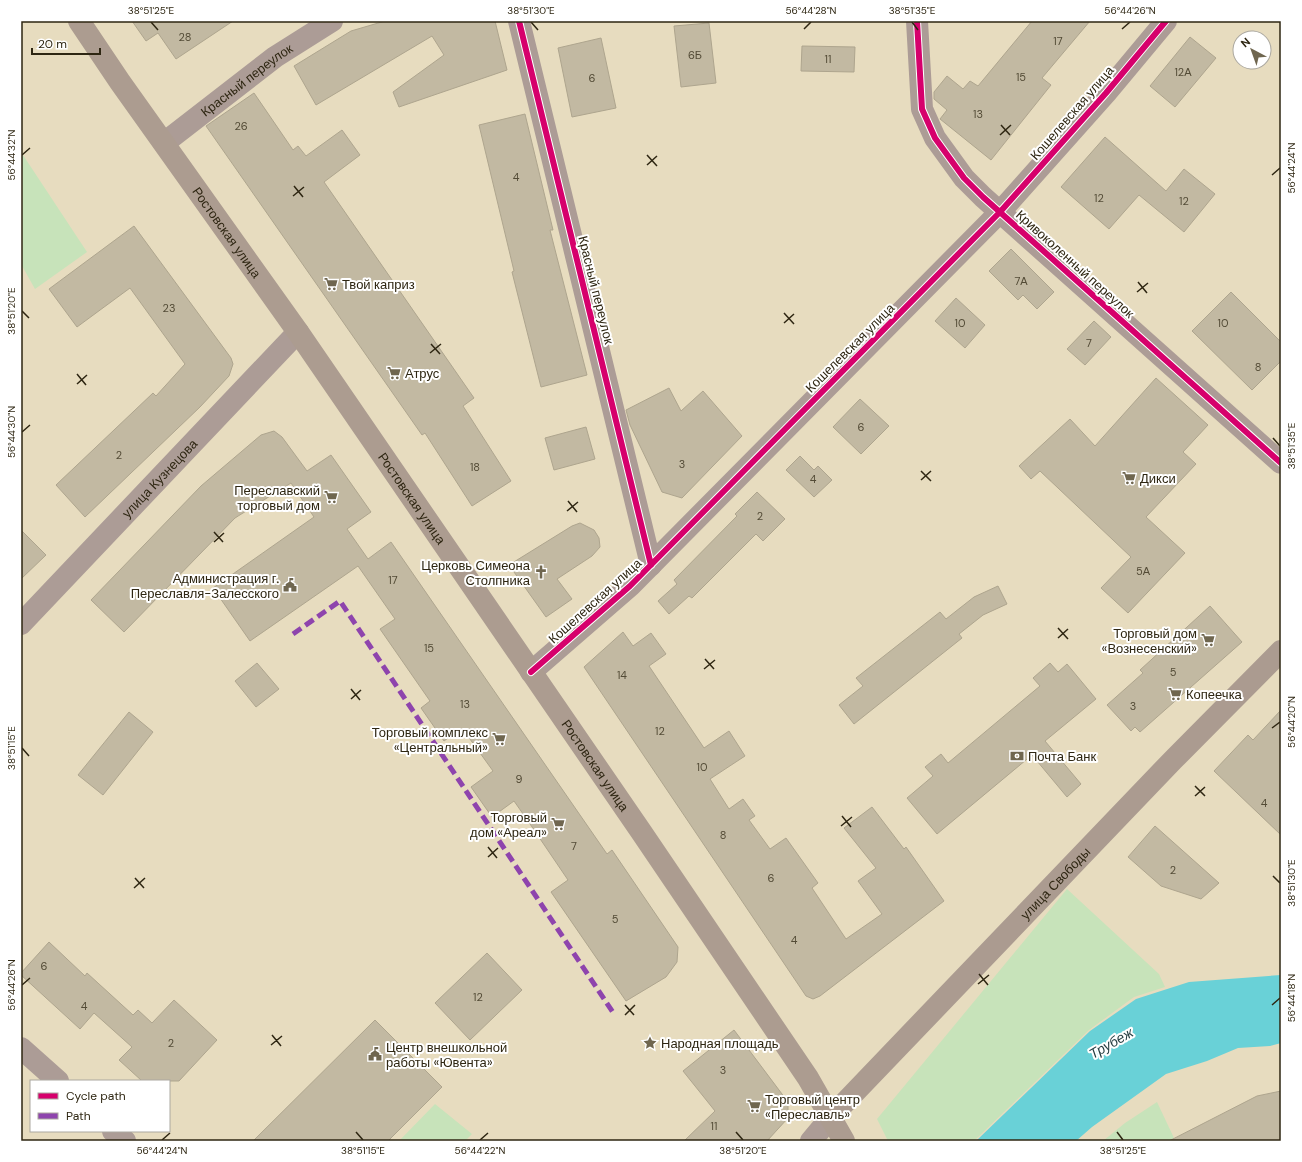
<svg xmlns="http://www.w3.org/2000/svg" width="1302" height="1162" font-family="'DM Sans',sans-serif">
<rect width="100%" height="100%" fill="#e7dcbf"/>
<path fill="#c7e3ba" d="M21,152L87,252L35,289L21,264Z
M1067,889L1159,974L1165,987L1134,997L1089,1030L974,1141H888L877,1119Z
M1157,1102L1174,1138L1168,1141H1103L1125,1123Z
M435,1104L472,1134L465,1141H399Z"/>
<path fill="#69d1d7" d="M1281,975V1043L1270,1046L1238,1048L1207,1061L1166,1074L1092,1127L1076,1141H976L1090,1031L1136,999L1189,982Z"/>
<path fill="#c2b9a2" stroke="#aea58e" d="M132,21H233L176,59L158,33L146,41Z
M385,21H495L507,70L399,107L393,92L444,55L432,36L316,105L294,66L351,31Z
M1032,21H1090L1042,78L1051,85L991,160L940,119L947,110L934,99V92L947,76L963,89L970,81L978,86Z
M709,23L716,83L681,87L674,26Z
M1190,37L1216,58L1175,107L1150,86Z
M601,38L616,108L572,117L558,48Z
M802,46L855,47L854,72L801,71Z
M254,93L293,150L298,146L306,156L342,130L360,155L324,182L474,398L463,406L511,481L472,506L425,433L422,435L206,126Z
M525,114L553,230H550L587,375L541,387L512,272L514,271L479,125Z
M1105,137L1166,191L1184,169L1215,194L1184,232L1139,195L1109,229L1061,187Z
M134,226L231,358L233,364L229,376L200,407L85,517L56,485L153,393L156,396L185,364L130,288L77,327L49,289Z
M1011,249L1054,292L1037,309L1023,295L1018,300L989,271Z
M1231,292L1281,342V361L1252,390L1192,331Z
M956,298L985,325L965,348L935,321Z
M1094,321L1111,337L1085,365L1067,349Z
M1156,378L1208,425L1183,452L1196,464L1146,517L1185,553L1128,613L1101,588L1131,557L1040,471L1031,479L1019,466L1070,419L1095,446Z
M669,388L681,411L703,391L742,436L682,498L662,492L630,425L626,410Z
M860,399L889,426L861,454L833,427Z
M586,427L595,459L554,470L545,438Z
M274,431L282,437L307,471L331,455L371,512L347,529L368,559L391,542L607,854L612,850L678,947L677,962L666,977L626,1001L551,892L568,880L528,821L514,801L492,817L471,787L493,771L462,728L444,741L421,708L430,701L380,629L395,619L358,566L250,641L213,588L314,517L291,483L235,518L124,632L91,600L201,486L261,435Z
M800,456L814,470L818,466L832,480L814,497L786,470Z
M757,492L785,519L763,541L756,534L692,598L689,596L669,614L658,601L677,584L674,580L737,516L735,514Z
M580,523L594,530L599,538L600,547L592,556L557,579L572,599L546,617L509,565L572,526Z
M21,530L46,555L21,579Z
M998,586L1007,604L983,615L959,634L962,638L854,724L839,705L863,686L856,678L940,612L946,619L974,597Z
M1210,606L1242,642L1140,732L1135,727L1131,731L1107,705L1143,673L1140,670Z
M623,632L633,646L651,633L666,654L649,666L704,748L729,731L745,756L710,779L729,809L743,799L755,816L749,820L770,849L786,838L818,883L812,888L846,939L882,914L858,881L876,868L844,828L872,807L904,849L906,847L944,901L820,996L813,999L806,996L584,667Z
M257,663L279,689L256,707L235,681Z
M1050,663L1058,672L1067,664L1096,699L1045,741L1081,784L1067,797L1032,755L937,834L907,798L933,776L925,767L941,754L948,763L1040,686L1033,678Z
M1281,710V835L1214,771L1248,735L1253,740Z
M129,712L153,732L103,795L78,775Z
M1155,826L1219,883L1201,899L1161,886L1128,857Z
M49,942L85,976L87,973L133,1015L138,1010L152,1023L174,1000L217,1040L179,1081H142L119,1060L132,1047L94,1013L80,1029L21,975V973Z
M487,953L522,990L470,1040L435,1003Z
M375,1020L442,1087L388,1141H253Z
M734,1030L788,1102V1118L767,1141H684L715,1111L683,1071Z
M1281,1091V1141H1169L1257,1096Z"/>
<g fill="none" stroke-linecap="round" stroke-linejoin="round">
<g stroke="#ac9c96" stroke-width="22">
<path d="M519,21L651,565"/>
<path d="M917,21L922,109L935,138L964,178L983,197L1281,463"/>
<path id="s1" d="M164,143L275,57L332,21"/>
<path d="M531,672L630,586L1000,212L1106,93L1166,21"/>
<path d="M21,1048L58,1081"/>
<path d="M113,1131L125,1141"/>
</g>
<g stroke="#ac9c96" stroke-width="22">
<path id="s2" d="M21,624L298,332"/>
<path d="M811,1141L831,1117"/>
</g>
<path stroke="#ab9b90" stroke-width="22" id="s3" d="M831,1117L1173,760L1281,651"/>
<path stroke="#ac9c90" stroke-width="22" id="s4" d="M79,21L120,82L298,332L642,833L808,1078L844,1141"/>
<path stroke="#8e44ad" stroke-width="5" stroke-dasharray="10 5" stroke-linecap="butt" d="M293,634L340,601L614,1014"/>
<g stroke="#fff" stroke-width="8">
<path id="cycleway" d="M519,21L651,565
M917,21L922,109L935,138L964,178L983,197L1281,463
M531,672L630,586L1000,212L1106,93L1166,21"/>
</g>
<use href="#cycleway" stroke="#d6006c" stroke-width="6"/>
</g>
<path fill="none" stroke="#2e2612" stroke-width="1.5" d="M151,22L158,30M531,22L538,30M912,22L918,30M804,29L811,22M1122,29L1130,22M1001,125L1010,135M1000,135L1011,125M22,155L30,148M647,155L657,166M647,165L657,156M1272,175L1280,168M294,186L303,197M293,196L304,187M1138,282L1147,293M1137,292L1148,283M22,311L29,318M784,313L794,324M784,323L794,314M431,344L440,354M430,353L441,344M77,374L86,385M77,384L87,375M22,432L30,425M1273,438L1280,446M921,471L931,481M921,480L931,471M568,501L577,512M567,511L578,502M214,532L223,542M214,542L224,533M1058,628L1068,639M1058,638L1068,629M705,659L714,669M704,669L715,660M351,689L360,700M351,699L361,690M1272,728L1280,722M22,748L29,756M1195,786L1205,796M1195,796L1205,787M842,816L851,827M841,826L852,817M488,847L497,858M488,857L498,848M1273,876L1280,883M135,878L144,888M134,888L145,878M979,974L988,985M978,984L989,975M22,985L30,978M625,1005L634,1015M1272,1005L1280,998M625,1015L635,1005M272,1035L281,1046M271,1045L282,1036M356,1132L363,1140M736,1132L743,1140M1117,1132L1123,1140M162,1140L170,1133M480,1140L488,1133"/>
<defs>
<g id="supermarket-bare" transform="scale(1.08)"><path d="M-6-5.5h2.5l.6 2H6L4.5 2H-2.5L-4.4-4H-6ZM-1.5 3.2a1.3 1.3 0 1 0 .1 0ZM3 3.2a1.3 1.3 0 1 0 .1 0Z" fill="#6f664f" stroke="#fff" stroke-width="2.5" paint-order="stroke"/></g>
<g id="church-bare" transform="scale(1.08)"><path d="M-1.2-6h2.4v3.5h3.3v2.4h-3.3V6h-2.4V-.1h-3.3v-2.4h3.3Z" fill="#6f664f" stroke="#fff" stroke-width="2.5" paint-order="stroke"/></g>
<g id="civic-bare" transform="scale(1.08)"><path d="M-.6-6.5H3V-4.5H.6V-3L4-1V1h2V6H-6V1h2V-1L-.6-3ZM-1.2 2.5V6h2.4V2.5Z" fill="#6f664f" stroke="#fff" stroke-width="2.5" paint-order="stroke"/></g>
<g id="bank-bare" transform="scale(1.08)"><path d="M-6-4H6V4H-6ZM0-2.3a2.3 2.3 0 1 0 0 4.6a2.3 2.3 0 1 0 0-4.6Z" fill="#6f664f" stroke="#fff" stroke-width="2.5" paint-order="stroke"/></g>
<g id="sight-bare" transform="scale(1.08)"><path d="M0-6L1.8-2.2L6-1.7L2.9 1.2L3.7 5.4L0 3.3L-3.7 5.4L-2.9 1.2L-6-1.7L-1.8-2.2Z" fill="#6f664f" stroke="#fff" stroke-width="2.5" paint-order="stroke"/></g>
</defs>
<g fill-rule="evenodd">
<use href="#supermarket-bare" x="331" y="284"/>
<use href="#supermarket-bare" x="394" y="373"/>
<use href="#supermarket-bare" x="1129" y="478"/>
<use href="#supermarket-bare" x="331" y="497"/>
<use href="#church-bare" x="541" y="572"/>
<use href="#civic-bare" x="290" y="585"/>
<use href="#supermarket-bare" x="1208" y="640"/>
<use href="#supermarket-bare" x="1175" y="694"/>
<use href="#supermarket-bare" x="499" y="739"/>
<use href="#bank-bare" x="1017" y="756"/>
<use href="#supermarket-bare" x="558" y="824"/>
<use href="#sight-bare" x="650" y="1043"/>
<use href="#civic-bare" x="375" y="1054"/>
<use href="#supermarket-bare" x="754" y="1106"/>
</g>
<g text-anchor="middle" dominant-baseline="central" stroke-width="4" stroke-linejoin="round" paint-order="stroke">
<g font-size="11" fill="#534b36">
<text x="185" y="37">28</text>
<text x="1058" y="41">17</text>
<text x="695" y="55">6Б</text>
<text x="828" y="59">11</text>
<text x="1183" y="72">12А</text>
<text x="1021" y="77">15</text>
<text x="592" y="78">6</text>
<text x="978" y="114">13</text>
<text x="241" y="126">26</text>
<text x="516" y="177">4</text>
<text x="1099" y="198">12</text>
<text x="1184" y="201">12</text>
<text x="1021" y="281">7А</text>
<text x="169" y="308">23</text>
<text x="960" y="323">10</text>
<text x="1223" y="323">10</text>
<text x="1089" y="343">7</text>
<text x="1258" y="367">8</text>
<text x="861" y="427">6</text>
<text x="119" y="455">2</text>
<text x="682" y="464">3</text>
<text x="475" y="467">18</text>
<text x="813" y="479">4</text>
<text x="760" y="516">2</text>
<text x="1143" y="571">5А</text>
<text x="393" y="580">17</text>
<text x="429" y="648">15</text>
<text x="1173" y="672">5</text>
<text x="622" y="675">14</text>
<text x="465" y="704">13</text>
<text x="1133" y="706">3</text>
<text x="660" y="731">12</text>
<text x="702" y="767">10</text>
<text x="519" y="779">9</text>
<text x="1264" y="803">4</text>
<text x="723" y="835">8</text>
<text x="574" y="846">7</text>
<text x="1173" y="870">2</text>
<text x="771" y="878">6</text>
<text x="615" y="919">5</text>
<text x="794" y="940">4</text>
<text x="44" y="966">6</text>
<text x="478" y="997">12</text>
<text x="84" y="1006">4</text>
<text x="171" y="1043">2</text>
<text x="723" y="1070">3</text>
<text x="714" y="1126">11</text>
</g>
<g font-size="13" fill="#2e2612" stroke="#fff">
<text stroke="none"><textPath href="#s1" startOffset="104">Красный переулок</textPath></text>
<text transform="translate(1072 113) rotate(-49)">Кошелевская улица</text>
<text stroke="none"><textPath href="#s4" startOffset="258">Ростовская улица</textPath></text>
<text transform="translate(1075 264) rotate(42)">Кривоколенный переулок</text>
<text transform="translate(596 290) rotate(76)">Красный переулок</text>
<text transform="translate(850 348) rotate(-45)">Кошелевская улица</text>
<text stroke="none"><textPath href="#s2" startOffset="201">улица Кузнецова</textPath></text>
<text stroke="none"><textPath href="#s4" startOffset="582">Ростовская улица</textPath></text>
<text transform="translate(595 601) rotate(-42)">Кошелевская улица</text>
<text stroke="none"><textPath href="#s4" startOffset="906">Ростовская улица</textPath></text>
<text stroke="none"><textPath href="#s3" startOffset="324">улица Свободы</textPath></text>
</g>
<g font-size="13" fill="#2e2612" stroke="#fff" text-anchor="start">
<text x="342" y="284">Твой каприз</text>
<text x="405" y="373">Атрус</text>
<text x="1140" y="478">Дикси</text>
<text x="320" y="490" text-anchor="end">Переславский<tspan x="320" dy="15">торговый дом</tspan></text>
<text x="530" y="565" text-anchor="end">Церковь Симеона<tspan x="530" dy="15">Столпника</tspan></text>
<text x="279" y="578" text-anchor="end">Администрация г.<tspan x="279" dy="15">Переславля-Залесского</tspan></text>
<text x="1197" y="633" text-anchor="end">Торговый дом<tspan x="1197" dy="15">«Вознесенский»</tspan></text>
<text x="1186" y="694">Копеечка</text>
<text x="488" y="732" text-anchor="end">Торговый комплекс<tspan x="488" dy="15">«Центральный»</tspan></text>
<text x="1028" y="756">Почта Банк</text>
<text x="547" y="817" text-anchor="end">Торговый<tspan x="547" dy="15">дом «Ареал»</tspan></text>
<text x="661" y="1043">Народная площадь</text>
<text x="386" y="1047">Центр внешкольной<tspan x="386" dy="15">работы «Ювента»</tspan></text>
<text x="765" y="1099">Торговый центр<tspan x="765" dy="15">«Переславль»</tspan></text>
</g>
<g font-size="14" font-style="italic" fill="#243c40" stroke="#fff">
<text transform="translate(1111 1043) rotate(-30)">Трубеж</text>
</g>
</g>
<rect width="1302" height="1162" fill="none" stroke="#ffffff" stroke-width="44"/>
<rect x="30" y="1080" width="140" height="52" fill="#ffffff" stroke="#aba8a0"/>
<rect x="38" y="1093" width="20" height="6" fill="#d6006c" stroke="#aba8a0"/>
<text x="66" y="1100" font-size="12" fill="#2e2612">Cycle path</text>
<rect x="38" y="1113" width="20" height="6" fill="#8e44ad" stroke="#aba8a0"/>
<text x="66" y="1120" font-size="12" fill="#2e2612">Path</text>
<g transform="translate(1252 50) rotate(319)"><circle r="19" fill="#ffffff" stroke="#aba8a0"/>
<path d="M0-3L7 15L0 10L-7 15Z" fill="#6f664f"/>
<text y="-6" font-size="11" font-weight="bold" text-anchor="middle" fill="#2e2612">N</text>
</g>
<path d="M32 48v6h68v-6" fill="none" stroke="#2e2612" stroke-width="2"/>
<text x="38" y="48" font-size="12" fill="#2e2612" stroke="#ffffff" stroke-width="3" paint-order="stroke">20 m</text>
<rect x="22" y="22" width="1258" height="1118" fill="none" stroke="#2e2612" stroke-width="1.5"/>
<g font-size="10" text-anchor="middle" fill="#2e2612">
<text x="151" y="14">38°51'25"E</text>
<text x="531" y="14">38°51'30"E</text>
<text x="811" y="14">56°44'28"N</text>
<text x="912" y="14">38°51'35"E</text>
<text x="1130" y="14">56°44'26"N</text>
<text transform="translate(11 155) rotate(-90)" y="4">56°44'32"N</text>
<text transform="translate(1291 168) rotate(-90)" y="4">56°44'24"N</text>
<text transform="translate(11 311) rotate(-90)" y="4">38°51'20"E</text>
<text transform="translate(11 432) rotate(-90)" y="4">56°44'30"N</text>
<text transform="translate(1291 446) rotate(-90)" y="4">38°51'35"E</text>
<text transform="translate(1291 722) rotate(-90)" y="4">56°44'20"N</text>
<text transform="translate(11 748) rotate(-90)" y="4">38°51'15"E</text>
<text transform="translate(1291 883) rotate(-90)" y="4">38°51'30"E</text>
<text transform="translate(11 985) rotate(-90)" y="4">56°44'26"N</text>
<text transform="translate(1291 998) rotate(-90)" y="4">56°44'18"N</text>
<text x="162" y="1154">56°44'24"N</text>
<text x="363" y="1154">38°51'15"E</text>
<text x="480" y="1154">56°44'22"N</text>
<text x="743" y="1154">38°51'20"E</text>
<text x="1123" y="1154">38°51'25"E</text>
</g>
</svg>
